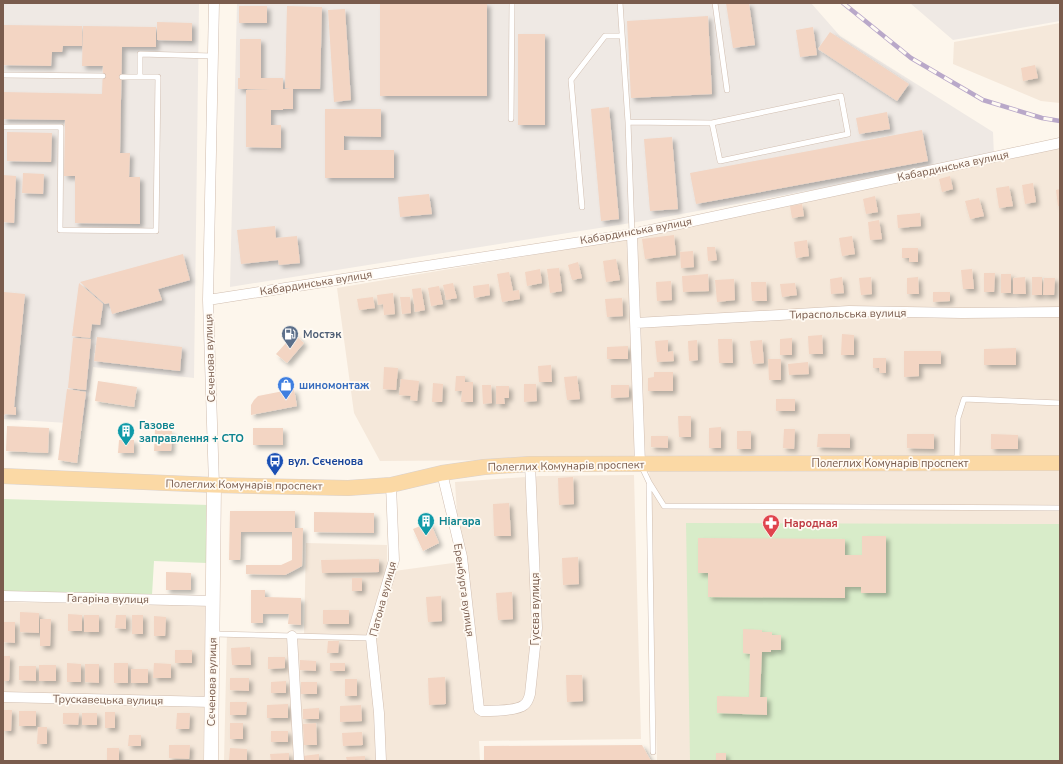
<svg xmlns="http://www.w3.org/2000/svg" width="1063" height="764" font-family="'Nunito Sans',sans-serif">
<defs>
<filter id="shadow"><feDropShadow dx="3.5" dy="3.5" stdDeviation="2" flood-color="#0004"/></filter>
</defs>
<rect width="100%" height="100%" fill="#fdf6ec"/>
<path fill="#f5e8da" d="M1060,23V103L1041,101L953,64L954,42Z
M1060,148V456L380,461L354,413L337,288L628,239Z
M1060,458V761H658L657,760L649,461Z
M634,475L641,739L479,741L480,761H224L227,632L304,634L306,543L387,545V572L460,562L455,482L540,476Z
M3,602L207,605L203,761H3Z"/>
<path fill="#efe9e4" d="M3,3H199L194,378L93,367L84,424L3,419Z
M237,3H811L840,36L993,132L994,157L637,222L230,287Z
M910,3H1060V21L953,40Z"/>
<path fill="#d8ecc9" d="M3,499L209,505L207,563L154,561L152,595L3,592Z
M686,523L1060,524V761H690Z"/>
<path fill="#f3d5c3" filter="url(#shadow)" d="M380,3H487V96H380Z
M726,3H749L755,45L733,48Z
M239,6H267V23H239Z
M287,6L322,7L320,89H293V109H283V110H271V125H281V148L246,147V90L270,89H238V78H240V39H261V78H283V89H290L285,88Z
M345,9L351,100L334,102L328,10Z
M708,16L712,94L631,98L627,21Z
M157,22L192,23V41L157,40Z
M3,25L82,26V46H63L62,52H52L51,66L3,65Z
M83,26L156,27V47H122L120,153H130L129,177H140V224L75,223V176H64L65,120L3,119V92L102,94L103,66H82Z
M813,27L817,55L800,57L796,30Z
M830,32L909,84L897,101L818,49Z
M518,34H545V125H518Z
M1035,65L1038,78L1023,81L1021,68Z
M609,107L619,219L601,221L591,109Z
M325,109H381V137L344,136V150H394V178H325Z
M887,112L890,129L859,134L856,118Z
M922,130L928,161L696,204L690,173Z
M7,132L52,133L51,162L7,161Z
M672,137L678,209L650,211L644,139Z
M23,173L44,174L43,194L22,193Z
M3,175L16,176L14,223L3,222Z
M950,176L953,189L942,192L939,179Z
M1033,183L1036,202L1025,204L1022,185Z
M1009,186L1013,206L999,208L996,188Z
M1060,189V206H1058L1056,190Z
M429,194L432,214L400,217L398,197Z
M875,196L878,212L866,214L863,199Z
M979,198L984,216L970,219L965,201Z
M802,204L804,216L792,218L790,206Z
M920,213L921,226L898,228L897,215Z
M879,220L882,239L870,240L868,222Z
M275,226L276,238L297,236L300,263L279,265L278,260L241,264L237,230Z
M674,235L676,255L645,259L642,239Z
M852,236L855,254L842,256L839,238Z
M807,240L809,256L796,258L794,242Z
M707,247H715L717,260L708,261Z
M902,248H918V262H909V258H902Z
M693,251L694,267L681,268L680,252Z
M183,254L190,280L158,289L162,300L112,314L109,303L105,304L80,282Z
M616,259L620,280L606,282L603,261Z
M578,262L582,278L572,280L568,265Z
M559,268L562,291L550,293L547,269Z
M540,269L542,283L527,286L525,272Z
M972,269L974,289H963L961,270Z
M509,272L513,291L519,290L520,299L502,302L497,274Z
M984,273H995L994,292H984Z
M708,274L709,291L683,292L682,276Z
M1001,274H1011V293H1001Z
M842,277L844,293L831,294L830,279Z
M871,277L872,294L861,295L859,278Z
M918,277L919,294H907V278Z
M1025,277L1026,294H1013V278Z
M1032,277H1042V295H1032Z
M1044,278H1055L1054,295H1043Z
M734,279L735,300L717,302L715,280Z
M671,281L672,300L657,301L656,282Z
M751,282H766L767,301H752Z
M79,283L103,304L100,325L92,324L90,338L72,336Z
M453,283L457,298L446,300L443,285Z
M795,283L797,295L782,297L780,284Z
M489,284L490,295L474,298L473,286Z
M439,286L443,304L431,306L428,288Z
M421,288L425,310L415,312L412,289Z
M4,292L25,294L14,407H16V415L5,414L3,417V307Z
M933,292H950V301L933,302Z
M393,293L395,314L384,315L383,304L378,305L377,295Z
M373,297L375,308L359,310L357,299Z
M400,297H410L411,313L402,314Z
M622,298L623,316L607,317L605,299Z
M294,334L304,343L287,363L276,354Z
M842,334L854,335V355H841Z
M822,335L823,354H809L808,336Z
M97,337L182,347L180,371L94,361Z
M73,338L91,339L86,390L68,388Z
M792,338V355H780V339Z
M718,339H732L733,363H719Z
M668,340V352L673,351L674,361L657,362L655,341Z
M697,340L698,360L689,361L688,341Z
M762,340L764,363L753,364L750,341Z
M628,346V359H607V347Z
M1016,348V365H984V349Z
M904,351H941V364H919V376L904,377Z
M873,358H886V373H880L879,368H873Z
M768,359H781V380H769Z
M808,362L809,374L789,375L788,364Z
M551,365L552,382H539L538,366Z
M384,367L398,368L396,390L383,389Z
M654,372H673V391H648V378L654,377Z
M456,376H465V382H473V402H461L462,391H455Z
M577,376L580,399L567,400L564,377Z
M401,379L419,381L417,401L410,400L411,396L399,395Z
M98,381L137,387L134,407L95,401Z
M433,383L443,384L442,402H432Z
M524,384H536L537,401L524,402Z
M482,385H491L492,403L483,404Z
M611,385H629V397L611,398Z
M496,386H509V398H504L505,404H496Z
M67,389L86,392L77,463L58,460Z
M294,389L297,406L251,415V405L254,400L258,396Z
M776,399H795V411H776Z
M678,416H691V437H679Z
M7,426L49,428L48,453L6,451Z
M721,427V448H709V428Z
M253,428H283V445H253Z
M784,429H795L794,449L783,448Z
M155,430L172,431L171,451H154Z
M737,431H751V449H737Z
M818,434H850V448L817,447Z
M907,434H934V449L907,448Z
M991,434L1018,435V449H991Z
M651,436H668V448L651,447Z
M119,440H134V453H118Z
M573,477L574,504L559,505L558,478Z
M509,503L511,536H494L493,504Z
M230,511H295V528H303L302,566L285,575L246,574V565H281L292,560V532H241L240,560H229Z
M314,512L374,513V533L314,532Z
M430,522L439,543L423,551L413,529Z
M862,536H886V593H861V587H845V598L708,597V573H698V538L845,539V555H862Z
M578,557L579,584L563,585L562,558Z
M379,559V572L322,573L321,560Z
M166,572L191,573V590H166Z
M352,578H362V591H352Z
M251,590H265V597L301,598V625L288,624L289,614H263V623H251Z
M512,592L513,619L498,620L496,593Z
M441,596L442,621L428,622L426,597Z
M323,610H349V624H323Z
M20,612L39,613V633L20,632Z
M68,614L82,615V631H68Z
M84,615H99V632H84Z
M116,615H126V629L115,628Z
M132,615H143V634H132Z
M154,616L166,617L165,636H154Z
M40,619H51L50,646H40Z
M3,622H15V643L3,642Z
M743,629L762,630V632H772V635H781V650H771V652H762L760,697H767V715L717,713V696L749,697L750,654L743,653Z
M328,641H339L338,653H327Z
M250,647L251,665H232L231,648Z
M175,650H192V663H175Z
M3,656H10L9,681H3Z
M268,657H285V668L268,669Z
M300,660L316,661V671L300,670Z
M67,663L81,664V682H67Z
M114,663H128V683H114Z
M154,663L171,664V678H153Z
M330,663H345V671H330Z
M85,664H99V683L85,682Z
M39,665H56V681H39Z
M19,666H36V681L19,680Z
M131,669H148V683H131Z
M566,675H582L583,701L567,702Z
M445,677L446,704L429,705L428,678Z
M230,678H249V691L230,690Z
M345,679H357V696H345Z
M286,681V693H271V682Z
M301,682H317V694H301Z
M230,702H247L246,715H230Z
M288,704V718H267V705Z
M361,705L362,721L340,722V706Z
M319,708V719H303V709Z
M3,710H12L11,731H3Z
M19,711H36V726H19Z
M105,712H115V728H105Z
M63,713H79L78,725L63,724Z
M82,713H97V725H82Z
M177,713H190L189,729H176Z
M230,723H243V739H230Z
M316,723L317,745H304L303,724Z
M38,727H47V744H37Z
M271,731H288V742H271Z
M362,732L363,745L343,746L342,733Z
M129,735H141V746H128Z
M169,745H190L189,759L169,758Z
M642,745L651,761H484V746Z
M107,748H119V761H107Z
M230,748L247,749V761H229Z
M289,753V761H271L270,754Z
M716,753H726V761H716Z
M319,754V761H304L303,756Z
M365,756V761H347L346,757Z"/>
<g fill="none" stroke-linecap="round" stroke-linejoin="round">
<g stroke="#d1beb0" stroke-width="6">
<path id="lane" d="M620,3L628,122L632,234
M715,3L727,90
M3,75L103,76
M140,77V54L213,56
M511,119L512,3
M628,122L712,123L841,96L848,134L720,161L712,123
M3,127H61L60,230L156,231L158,77H122
M582,207L571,80L605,36H622
M957,461L958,418L964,399L1060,403
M641,465L649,482L664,506L1060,508
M649,484L653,752
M214,634L371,638"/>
</g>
<g stroke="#d1beb0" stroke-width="11">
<path id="street" d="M214,3L208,300L214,485
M632,234L640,464
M208,300L632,234L1060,143
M636,323L849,311L962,313L1060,312
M442,473L462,557L479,709L482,711C492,711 517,711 524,705C527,703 529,698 530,694L537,628L530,464
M3,596L213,601
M292,636L299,761
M3,697L212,702
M381,761L379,713L371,638L394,560L391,485"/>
</g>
<g stroke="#d6c0b0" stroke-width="15">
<path id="secondary" d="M211,761L214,485"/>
</g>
<g stroke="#dad1cd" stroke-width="16">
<path id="primary" d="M3,476L214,485L348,488L391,485L442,473L484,467L530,464L1060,463"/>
</g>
<use href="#lane" stroke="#fff" stroke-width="5"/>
<use href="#street" stroke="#fff" stroke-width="10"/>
<use href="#secondary" stroke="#fff" stroke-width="14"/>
<use href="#primary" stroke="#fbd9a5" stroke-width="15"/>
<g stroke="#b9a8c9" stroke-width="4.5">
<path id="rail" d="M843,3L911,58L983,100L1042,118L1060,121"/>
</g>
<use href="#rail" stroke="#fffaf3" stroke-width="3" stroke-dasharray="9" stroke-linecap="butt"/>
</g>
<defs>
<g id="fuel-pin" transform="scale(0.9)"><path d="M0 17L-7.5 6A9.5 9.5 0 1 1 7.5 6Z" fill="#5c6f8a" stroke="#fffaf3"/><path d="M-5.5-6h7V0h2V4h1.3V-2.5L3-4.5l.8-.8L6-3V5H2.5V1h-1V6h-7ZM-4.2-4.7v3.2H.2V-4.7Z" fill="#fff"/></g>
<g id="shop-pin" transform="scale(0.9)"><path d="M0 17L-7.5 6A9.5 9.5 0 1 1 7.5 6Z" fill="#3f7fe0" stroke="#fffaf3"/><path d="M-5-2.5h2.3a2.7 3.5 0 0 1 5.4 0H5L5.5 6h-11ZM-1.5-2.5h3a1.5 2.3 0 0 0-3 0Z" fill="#fff"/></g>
<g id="building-pin" transform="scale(0.9)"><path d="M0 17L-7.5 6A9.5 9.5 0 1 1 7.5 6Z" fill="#0f9aa8" stroke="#fffaf3"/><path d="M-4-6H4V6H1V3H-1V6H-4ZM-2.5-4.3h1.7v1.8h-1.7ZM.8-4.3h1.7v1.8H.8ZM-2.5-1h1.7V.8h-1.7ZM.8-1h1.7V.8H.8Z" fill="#fff"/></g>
<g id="bus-pin" transform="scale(0.9)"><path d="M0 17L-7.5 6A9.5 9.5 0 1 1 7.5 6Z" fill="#1a4fb4" stroke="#fffaf3"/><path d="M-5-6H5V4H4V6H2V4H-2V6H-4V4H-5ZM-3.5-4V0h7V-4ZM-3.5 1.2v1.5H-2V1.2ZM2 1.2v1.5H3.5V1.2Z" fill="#fff"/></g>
<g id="pharmacy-pin" transform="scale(0.9)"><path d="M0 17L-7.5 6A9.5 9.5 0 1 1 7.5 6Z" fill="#e0444e" stroke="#fffaf3"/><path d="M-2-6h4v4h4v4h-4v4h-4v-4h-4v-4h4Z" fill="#fff"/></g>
</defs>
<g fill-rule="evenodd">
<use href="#fuel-pin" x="290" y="334"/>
<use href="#shop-pin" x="286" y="385"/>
<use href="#building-pin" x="126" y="431"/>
<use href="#bus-pin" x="275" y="461"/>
<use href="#building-pin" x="426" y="521"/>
<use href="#pharmacy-pin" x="771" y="523"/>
</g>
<g text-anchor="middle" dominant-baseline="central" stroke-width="3.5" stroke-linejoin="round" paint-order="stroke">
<g font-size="11" fill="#7a5c4d" stroke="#fffaf3">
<text transform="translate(953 166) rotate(-12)">Кабардинська вулиця</text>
<text transform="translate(636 231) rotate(-10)">Кабардинська вулиця</text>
<text transform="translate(316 283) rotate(-9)">Кабардинська вулиця</text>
<text transform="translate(848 314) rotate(-1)">Тираспольська вулиця</text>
<text transform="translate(210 358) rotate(-92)">Сєченова вулиця</text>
<text x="890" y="463">Полеглих Комунарів проспект</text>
<text transform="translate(566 466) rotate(-1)">Полеглих Комунарів проспект</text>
<text transform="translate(244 485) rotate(1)">Полеглих Комунарів проспект</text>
<text transform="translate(464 590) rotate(82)">Еренбурга вулиця</text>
<text transform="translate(108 599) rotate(1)">Гагаріна вулиця</text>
<text transform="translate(383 599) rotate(-75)">Патона вулиця</text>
<text transform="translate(535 609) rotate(-90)">Гусєва вулиця</text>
<text transform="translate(212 682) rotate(-89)">Сєченова вулиця</text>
<text transform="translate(108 700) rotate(1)">Трускавецька вулиця</text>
</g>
<g font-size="11" font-weight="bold" fill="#4e5e75" stroke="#fffaf3" text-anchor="start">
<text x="303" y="334">Мостэк</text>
</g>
<g font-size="11" font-weight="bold" fill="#366cbe" stroke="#fffaf3" text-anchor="start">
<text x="299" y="385">шиномонтаж</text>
</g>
<g font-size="11" font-weight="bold" fill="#0d838f" stroke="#fffaf3" text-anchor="start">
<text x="139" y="425">Газове<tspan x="139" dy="13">заправлення + СТО</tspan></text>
<text x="439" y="521">Ніагара</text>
</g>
<g font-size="11" font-weight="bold" fill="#164399" stroke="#fffaf3" text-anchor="start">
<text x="288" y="461">вул. Сєченова</text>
</g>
<g font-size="11" font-weight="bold" fill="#be3a42" stroke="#fffaf3" text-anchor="start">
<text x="784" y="523">Народная</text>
</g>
</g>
<rect width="1063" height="764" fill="none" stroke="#7a5c4d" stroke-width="8"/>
</svg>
